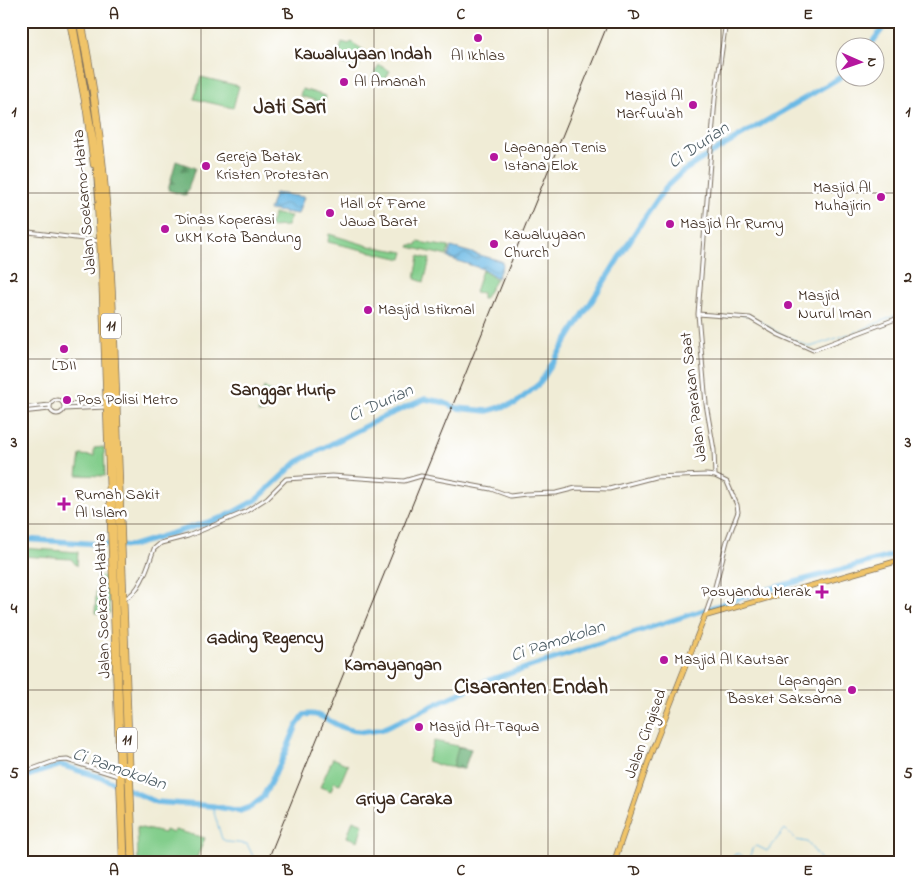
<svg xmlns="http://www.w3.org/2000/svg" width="922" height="883" font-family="'Indie Flower',sans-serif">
<defs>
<pattern id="forest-firs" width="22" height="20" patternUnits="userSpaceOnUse" patternTransform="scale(1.25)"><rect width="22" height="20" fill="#6ab178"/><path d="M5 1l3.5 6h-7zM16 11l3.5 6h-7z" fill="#589062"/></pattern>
<pattern id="water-waves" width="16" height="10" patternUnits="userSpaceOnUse" patternTransform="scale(1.25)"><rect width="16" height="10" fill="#6bb9e5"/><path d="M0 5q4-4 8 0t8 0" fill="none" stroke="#5997b9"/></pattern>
</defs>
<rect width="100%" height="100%" fill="#fff"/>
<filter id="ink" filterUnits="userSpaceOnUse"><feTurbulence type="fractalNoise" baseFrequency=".02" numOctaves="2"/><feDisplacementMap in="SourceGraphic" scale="10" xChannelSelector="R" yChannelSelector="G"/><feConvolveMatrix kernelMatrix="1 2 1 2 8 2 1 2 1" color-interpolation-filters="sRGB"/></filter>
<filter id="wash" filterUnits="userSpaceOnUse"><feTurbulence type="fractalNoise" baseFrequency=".0096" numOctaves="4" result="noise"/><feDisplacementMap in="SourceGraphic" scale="20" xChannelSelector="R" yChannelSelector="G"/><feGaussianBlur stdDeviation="1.12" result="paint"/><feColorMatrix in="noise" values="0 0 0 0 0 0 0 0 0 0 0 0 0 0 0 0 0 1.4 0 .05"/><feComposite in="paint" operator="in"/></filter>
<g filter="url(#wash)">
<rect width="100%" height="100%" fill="#f0ecd6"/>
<path fill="#83ce8c" stroke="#5f7c55" d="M342,42L349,44L351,42L367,52L358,68L337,62Z
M379,65L390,71L383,83L372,77Z
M201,77L239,86L233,108L194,99Z
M302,89L326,96L324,103L300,96Z
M274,214L291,216L287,226L269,227Z
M329,234L369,246L404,252L402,259L328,242Z
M418,242L449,247L447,256L409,247L410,245H417Z
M419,256L430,259L424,282L415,279Z
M482,270L496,279L484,299H482V293L475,292Z
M264,387L275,395L273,407L264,412L258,413Z
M104,447L105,476L77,475L80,455L94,456V448Z
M21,548L78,552L77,566L71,559L21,556Z
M97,576L108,577L110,613H95Z
M434,741L471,749L464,769L442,766L427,761Z
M333,758L348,765L340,784L334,782L331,791L320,787Z
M353,820L363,824L358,841L347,837Z
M137,827L164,833L165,830L173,833L175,830L205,838L195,862H138Z"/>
<path fill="url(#forest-firs)" stroke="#526e4b" d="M176,161L195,168L186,196L168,190Z
M458,747L471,749L464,769L453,768Z"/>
<path fill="url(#water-waves)" stroke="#537282" d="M275,193L304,197L298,214L269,210Z
M451,247L501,261L503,264L497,278L483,269L448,258Z"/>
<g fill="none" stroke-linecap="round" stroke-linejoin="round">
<path stroke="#6bb9e5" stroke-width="1" d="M742,315L748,316
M753,317L775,331L810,347L849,334
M861,330L901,313
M853,333L857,331
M212,806L222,839L228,842L247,844L255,860L261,862
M735,862L733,857L735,854H740L745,858L750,857L752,849L757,846L767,851L785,829L796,840L807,842L823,862"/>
<path stroke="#6bb9e5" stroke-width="5.5" d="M868,48L888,21
M21,539L131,546L225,517L256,500L297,462L381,418L425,399L442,402L457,408L487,411L516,403L540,383L641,223L666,187L682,172L705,157L844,75
M21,778L61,765L103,778L156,802L212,806L240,811L251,807L263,797L283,758L297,725L304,715C320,711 330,723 344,728C358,733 369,732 383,729L486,681L759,592L901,553"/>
</g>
</g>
<g filter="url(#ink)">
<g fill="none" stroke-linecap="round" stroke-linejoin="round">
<g stroke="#7a6e5e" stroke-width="5">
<path id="minor" d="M21,231L99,241
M698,314L750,318L779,335L813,350L901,317
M50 407a7 7 0 1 1 14 0a7 7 0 1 1-14 0Z
M64,405L105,403
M21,408L50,405
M64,409L105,407
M21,412L50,409
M715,476L714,450L706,404L698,314L715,99L725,28L724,21
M125,598C140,594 149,563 154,549L161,543L188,536L245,512L267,498L286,479L332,476L404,481L421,476L491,489L510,496L526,494L556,493L576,488L609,489L655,477L706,475L715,476L727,482L737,505L738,512L727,541L715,587L705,616
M21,773L55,761L67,760L118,776"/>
</g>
<g stroke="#7a6e5e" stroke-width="6">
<path id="major" d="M69,21L86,111L93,165
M82,21C111,163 114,307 119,451C123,588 129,725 134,862
M97,205L101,269L122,862
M614,862L652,751L705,616L901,560"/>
</g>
<g stroke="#7a6e5e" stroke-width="7">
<path id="highway" d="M73,21L94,142L105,278L125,862
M79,21L92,90L99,141L110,290L131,862"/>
</g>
<use href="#minor" stroke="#fff" stroke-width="3"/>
<use href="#major" stroke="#f0c469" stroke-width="4.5"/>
<use href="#highway" stroke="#f0c469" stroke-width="5"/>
<path stroke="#3b2a1e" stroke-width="1" d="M267,862L609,21"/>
</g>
</g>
<path fill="none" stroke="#3b2a1e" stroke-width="1" stroke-opacity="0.55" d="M201,21V862M374,21V862M548,21V862M721,21V862M21,193H901M21,359H901M21,524H901M21,690H901"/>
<g fill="#b5179e" stroke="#fff" stroke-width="2">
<circle cx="478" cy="38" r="5"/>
<circle cx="344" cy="82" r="5"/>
<circle cx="693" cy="105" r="5"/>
<circle cx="494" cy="157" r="5"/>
<circle cx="206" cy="166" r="5"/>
<circle cx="881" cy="197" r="5"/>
<circle cx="330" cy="213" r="5"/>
<circle cx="670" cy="224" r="5"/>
<circle cx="165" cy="229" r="5"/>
<circle cx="494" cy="244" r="5"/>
<circle cx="788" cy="305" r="5"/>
<circle cx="368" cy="310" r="5"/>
<circle cx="64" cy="349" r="5"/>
<circle cx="67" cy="400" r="5"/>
<path d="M61.5 496.5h5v5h5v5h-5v5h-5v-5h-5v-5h5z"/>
<path d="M819.5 584.5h5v5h5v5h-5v5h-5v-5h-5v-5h5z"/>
<circle cx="664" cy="660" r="5"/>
<circle cx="852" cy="690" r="5"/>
<circle cx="419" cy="727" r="5"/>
</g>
<g text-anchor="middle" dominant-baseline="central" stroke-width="5" stroke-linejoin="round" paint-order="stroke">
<g fill="#fff" stroke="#766a62" stroke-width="1">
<rect x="101" y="313.5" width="20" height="25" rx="4"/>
<rect x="117" y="727.5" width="20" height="25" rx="4"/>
</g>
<g font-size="15" font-weight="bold" fill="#3b2a1e">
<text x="111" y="326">11</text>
<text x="127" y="740">11</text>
</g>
<g font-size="16" fill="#3b2a1e" stroke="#fff" text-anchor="start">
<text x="478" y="56" text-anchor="middle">Al Ikhlas</text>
<text x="354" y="82">Al Amanah</text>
<text x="683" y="96" text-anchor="end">Masjid Al<tspan x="683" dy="18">Marfuu'ah</tspan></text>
<text x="504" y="148">Lapangan Tenis<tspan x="504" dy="18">Istana Elok</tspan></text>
<text x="216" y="157">Gereja Batak<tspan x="216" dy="18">Kristen Protestan</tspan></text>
<text x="871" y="188" text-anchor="end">Masjid Al<tspan x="871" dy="18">Muhajirin</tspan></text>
<text x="340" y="204">Hall of Fame<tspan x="340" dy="18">Jawa Barat</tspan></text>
<text x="175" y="220">Dinas Koperasi<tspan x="175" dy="18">UKM Kota Bandung</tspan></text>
<text x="680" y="224">Masjid Ar Rumy</text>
<text x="504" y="235">Kawaluyaan<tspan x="504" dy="18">Church</tspan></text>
<text x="798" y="296">Masjid<tspan x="798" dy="18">Nurul Iman</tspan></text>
<text x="378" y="310">Masjid Istikmal</text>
<text x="64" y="366" text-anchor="middle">LDII</text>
<text x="77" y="400">Pos Polisi Metro</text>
<text x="75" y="495">Rumah Sakit<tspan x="75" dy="18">Al Islam</tspan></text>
<text x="811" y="592" text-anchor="end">Posyandu Merak</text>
<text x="674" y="660">Masjid Al Kautsar</text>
<text x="842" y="681" text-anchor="end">Lapangan<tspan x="842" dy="18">Basket Saksama</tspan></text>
<text x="429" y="727">Masjid At-Taqwa</text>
</g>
<g font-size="16" fill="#3b2a1e" stroke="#fff">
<text transform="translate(85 202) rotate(-95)">Jalan Soekarno-Hatta</text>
<text transform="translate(694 397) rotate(-97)">Jalan Parakan Saat</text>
<text transform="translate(103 606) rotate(-92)">Jalan Soekarno-Hatta</text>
<text transform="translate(646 734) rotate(-70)">Jalan Cingised</text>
</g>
<g font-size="18" font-weight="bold" fill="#3b2a1e" stroke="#fff">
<text x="363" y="55">Kawaluyaan Indah</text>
<text x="283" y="391">Sanggar Hurip</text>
<text x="265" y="639">Gading Regency</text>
<text x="393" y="666">Kamayangan</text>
<text x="404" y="800">Griya Caraka</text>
</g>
<g font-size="18" font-style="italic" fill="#4c5c64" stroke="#fff">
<text transform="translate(699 146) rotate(-34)">Ci Durian</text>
<text transform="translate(381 404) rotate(-24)">Ci Durian</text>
<text transform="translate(558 642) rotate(-18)">Ci Pamokolan</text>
<text transform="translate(119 770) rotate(19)">Ci Pamokolan</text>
</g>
<g font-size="21" font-weight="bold" fill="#3b2a1e" stroke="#fff">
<text x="290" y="108">Jati Sari</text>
<text x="531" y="688">Cisaranten Endah</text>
</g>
</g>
<rect width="922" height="883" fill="none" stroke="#fff" stroke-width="55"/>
<g transform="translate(860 62) rotate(92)"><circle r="24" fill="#ffffff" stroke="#b1aaa5"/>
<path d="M0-4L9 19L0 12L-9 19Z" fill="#b5179e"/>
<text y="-8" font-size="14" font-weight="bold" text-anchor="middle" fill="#3b2a1e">N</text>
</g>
<rect x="28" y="28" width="866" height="828" fill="none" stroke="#3b2a1e" stroke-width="2"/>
<g font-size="16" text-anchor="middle" font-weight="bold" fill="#3b2a1e">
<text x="114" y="19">A</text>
<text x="288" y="19">B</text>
<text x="461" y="19">C</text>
<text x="634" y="19">D</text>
<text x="808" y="19">E</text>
<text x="14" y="116">1</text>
<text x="908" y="116">1</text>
<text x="14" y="282">2</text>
<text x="908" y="282">2</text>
<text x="14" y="447">3</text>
<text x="908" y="447">3</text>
<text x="14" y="613">4</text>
<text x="908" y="613">4</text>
<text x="14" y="778">5</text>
<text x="908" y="778">5</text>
<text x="114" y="875">A</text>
<text x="288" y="875">B</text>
<text x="461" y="875">C</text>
<text x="634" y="875">D</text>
<text x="808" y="875">E</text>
</g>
</svg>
